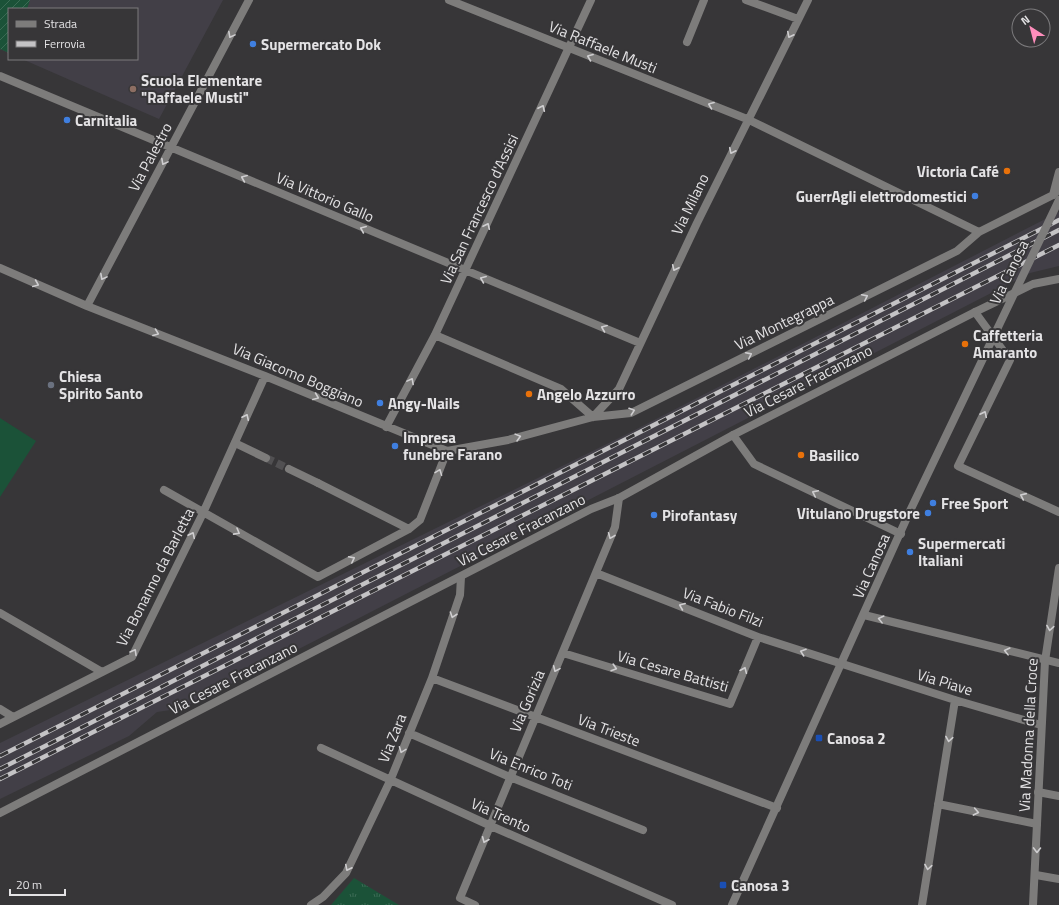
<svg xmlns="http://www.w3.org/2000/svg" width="1059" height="905" font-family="'Titillium Web',sans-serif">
<defs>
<pattern id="grass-tufts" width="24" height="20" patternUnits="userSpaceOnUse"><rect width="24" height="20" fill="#1b5238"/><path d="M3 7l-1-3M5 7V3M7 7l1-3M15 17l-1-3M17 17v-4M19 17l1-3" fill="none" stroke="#3c6b55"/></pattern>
<pattern id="garden-furrows" width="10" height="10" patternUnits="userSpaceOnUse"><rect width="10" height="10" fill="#1b5238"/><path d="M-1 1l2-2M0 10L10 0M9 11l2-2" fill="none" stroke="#3c6b55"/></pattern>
</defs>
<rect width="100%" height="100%" fill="#373638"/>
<path fill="#423f47" d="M0,0H223L159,119L22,59H137V9H9V53L0,49Z
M1059,212V266L1030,273L184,708L157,712L129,736L0,799V743L627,434Z"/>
<path fill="url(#grass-tufts)" d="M354,878L399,905H331Z"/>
<path fill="url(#garden-furrows)" d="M0,0H30L27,9H9V53L0,49Z"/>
<path fill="#1b5238" d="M0,418L36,441L0,497Z"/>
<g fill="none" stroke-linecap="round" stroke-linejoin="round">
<path stroke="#515052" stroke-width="8" stroke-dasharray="8 4" stroke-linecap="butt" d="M266,458L289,469"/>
<path stroke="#7d7c7b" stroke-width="8" d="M235,443L266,458
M289,469L318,483"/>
<path stroke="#7d7c7b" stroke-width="8" d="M449,0L747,119L979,232
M746,0L798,19
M687,42L704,0
M0,76L640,343
M1053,195L1059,172
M0,268L87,306L265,376L447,451L508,440L593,417L631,413L957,251L979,232L1053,195L1059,189
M87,306L249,0
M975,312L1010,360L958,466L1059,512
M435,335L561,389L593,417
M593,417L619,389L697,223L808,0
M386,427L435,335L591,0
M733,435L754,464L901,534
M318,483L409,529
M164,490L318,577L409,529L420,520L447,451
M596,573L758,637L955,700L1041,725
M0,613L102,672
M864,615L1059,663
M563,653L730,704L758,637
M432,678L777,808
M0,709L13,717
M0,724L132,657L203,513L265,376
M409,733L510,777L643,830
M321,748L491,826L672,905
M1038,792L1059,796
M938,804L1037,824
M1036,875L1059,879
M311,905L323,897L346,873L390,781L432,678L460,595L461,577
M475,905L460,898L615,527L619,498
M922,905L955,700"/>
<path stroke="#7d7c7b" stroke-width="8" d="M0,813L591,509L619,498L733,435L975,312L1033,284L1059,279
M732,905L909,513
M1033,905L1045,661L1059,568"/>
<g stroke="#c4c3c5" stroke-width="4.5">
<path id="rail" d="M0,756L1059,220
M0,769L1059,230
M0,779L1059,245"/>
</g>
<use href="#rail" stroke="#373638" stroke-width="3" stroke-dasharray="9" stroke-linecap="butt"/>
<path stroke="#7d7c7b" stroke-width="8" d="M909,513L1059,200"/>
</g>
<defs><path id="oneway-chevron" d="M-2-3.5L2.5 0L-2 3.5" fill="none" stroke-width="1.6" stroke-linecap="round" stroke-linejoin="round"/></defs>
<g stroke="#cfced0">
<use href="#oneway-chevron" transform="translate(231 35) rotate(118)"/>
<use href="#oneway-chevron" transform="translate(790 35) rotate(117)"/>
<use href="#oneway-chevron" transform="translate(590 57) rotate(-159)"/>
<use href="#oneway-chevron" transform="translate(711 105) rotate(-159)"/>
<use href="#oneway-chevron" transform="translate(542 108) rotate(-65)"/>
<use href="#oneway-chevron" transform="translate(732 151) rotate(116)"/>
<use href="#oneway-chevron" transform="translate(164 162) rotate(118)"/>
<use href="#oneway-chevron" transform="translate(244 178) rotate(-157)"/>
<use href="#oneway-chevron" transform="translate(487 226) rotate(-65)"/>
<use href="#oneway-chevron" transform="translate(363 229) rotate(-157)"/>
<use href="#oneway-chevron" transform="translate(675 268) rotate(115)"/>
<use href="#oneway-chevron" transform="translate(103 277) rotate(118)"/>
<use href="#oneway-chevron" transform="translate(483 279) rotate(-158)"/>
<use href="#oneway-chevron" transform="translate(36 284) rotate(23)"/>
<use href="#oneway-chevron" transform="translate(865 297) rotate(-26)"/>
<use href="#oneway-chevron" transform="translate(604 328) rotate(-158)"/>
<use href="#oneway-chevron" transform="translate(156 333) rotate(21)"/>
<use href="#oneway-chevron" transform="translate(749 355) rotate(-26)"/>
<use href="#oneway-chevron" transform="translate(411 381) rotate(-62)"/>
<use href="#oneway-chevron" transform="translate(316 397) rotate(23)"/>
<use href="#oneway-chevron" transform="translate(632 411) rotate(-19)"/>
<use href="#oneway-chevron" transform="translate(984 414) rotate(-64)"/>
<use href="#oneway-chevron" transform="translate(246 417) rotate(-65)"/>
<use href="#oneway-chevron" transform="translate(518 437) rotate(-15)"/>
<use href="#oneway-chevron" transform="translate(439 472) rotate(-69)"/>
<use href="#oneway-chevron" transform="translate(815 493) rotate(-154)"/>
<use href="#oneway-chevron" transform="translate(1023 496) rotate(-156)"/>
<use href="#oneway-chevron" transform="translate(237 532) rotate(29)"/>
<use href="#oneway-chevron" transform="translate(192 535) rotate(-64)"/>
<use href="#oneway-chevron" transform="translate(611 536) rotate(112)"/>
<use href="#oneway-chevron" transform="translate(352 559) rotate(-27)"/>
<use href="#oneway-chevron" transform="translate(682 606) rotate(-158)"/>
<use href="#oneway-chevron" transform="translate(453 615) rotate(109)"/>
<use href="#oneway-chevron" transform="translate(881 619) rotate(-166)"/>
<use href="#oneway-chevron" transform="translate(1050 628) rotate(99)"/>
<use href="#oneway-chevron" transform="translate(1007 651) rotate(-166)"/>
<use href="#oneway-chevron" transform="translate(134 652) rotate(-60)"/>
<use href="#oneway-chevron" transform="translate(803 652) rotate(-161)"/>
<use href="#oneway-chevron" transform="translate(614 668) rotate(17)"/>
<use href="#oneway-chevron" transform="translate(556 669) rotate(114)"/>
<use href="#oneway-chevron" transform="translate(744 670) rotate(-67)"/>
<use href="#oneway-chevron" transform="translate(949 739) rotate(99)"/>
<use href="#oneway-chevron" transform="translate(402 750) rotate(111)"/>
<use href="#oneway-chevron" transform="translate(976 812) rotate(11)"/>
<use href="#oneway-chevron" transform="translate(485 840) rotate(113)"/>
<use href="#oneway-chevron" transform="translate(1037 850) rotate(91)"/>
<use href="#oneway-chevron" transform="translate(928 867) rotate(99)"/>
<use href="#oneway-chevron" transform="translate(348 868) rotate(117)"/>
</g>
<g fill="#3f7fe0" stroke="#373638" stroke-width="1.5">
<circle cx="253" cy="44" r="4"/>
<circle cx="67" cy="120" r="4"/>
<circle cx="975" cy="196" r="4"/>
<circle cx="380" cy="403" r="4"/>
<circle cx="395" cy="446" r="4"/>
<circle cx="933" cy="503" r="4"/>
<circle cx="928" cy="513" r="4"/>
<circle cx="654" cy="515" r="4"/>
<circle cx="910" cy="552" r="4"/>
</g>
<circle fill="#8d6e63" stroke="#373638" stroke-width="1.5" cx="133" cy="89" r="4"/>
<g fill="#e8710a" stroke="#373638" stroke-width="1.5">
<circle cx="1007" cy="171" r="4"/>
<circle cx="965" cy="344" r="4"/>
<circle cx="529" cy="394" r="4"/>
<circle cx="801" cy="455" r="4"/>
</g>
<circle fill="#6b7280" stroke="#373638" stroke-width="1.5" cx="51" cy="385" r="4"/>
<g fill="#1a4fb4" stroke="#373638" stroke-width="1.5">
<rect x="815" y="734" width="8" height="8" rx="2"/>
<rect x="719" y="881" width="8" height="8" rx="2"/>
</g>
<g text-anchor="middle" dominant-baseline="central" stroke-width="4" stroke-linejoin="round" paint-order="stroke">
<g font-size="15" font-weight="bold" fill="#e4e3e5" stroke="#373638" text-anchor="start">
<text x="261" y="44">Supermercato Dok</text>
<text x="141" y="80">Scuola Elementare<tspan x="141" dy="17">"Raffaele Musti"</tspan></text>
<text x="75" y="120">Carnitalia</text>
<text x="999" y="171" text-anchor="end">Victoria Café</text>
<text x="967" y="196" text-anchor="end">GuerrAgli elettrodomestici</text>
<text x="973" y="335">Caffetteria<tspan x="973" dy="17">Amaranto</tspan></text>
<text x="59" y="376">Chiesa<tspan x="59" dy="17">Spirito Santo</tspan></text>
<text x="537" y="394">Angelo Azzurro</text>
<text x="388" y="403">Angy-Nails</text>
<text x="403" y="437">Impresa<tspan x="403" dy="17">funebre Farano</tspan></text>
<text x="809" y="455">Basilico</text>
<text x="941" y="503">Free Sport</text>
<text x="920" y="513" text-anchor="end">Vitulano Drugstore</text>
<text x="662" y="515">Pirofantasy</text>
<text x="918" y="543">Supermercati<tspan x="918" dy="17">Italiani</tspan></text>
<text x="827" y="738">Canosa 2</text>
<text x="731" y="885">Canosa 3</text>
</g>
<g font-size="15" fill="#e4e3e5" stroke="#373638">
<text transform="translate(603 47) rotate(22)">Via Raffaele Musti</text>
<text transform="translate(150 157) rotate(-62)">Via Palestro</text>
<text transform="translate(325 197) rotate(23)">Via Vittorio Gallo</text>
<text transform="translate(690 204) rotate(-64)">Via Milano</text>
<text transform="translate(479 209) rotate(-65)">Via San Francesco d'Assisi</text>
<text transform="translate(1009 272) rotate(-64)">Via Canosa</text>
<text transform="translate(784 322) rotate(-26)">Via Montegrappa</text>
<text transform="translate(298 375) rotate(23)">Via Giacomo Boggiano</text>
<text transform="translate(808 381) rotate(-27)">Via Cesare Fracanzano</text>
<text transform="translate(521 530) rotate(-27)">Via Cesare Fracanzano</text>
<text transform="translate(871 566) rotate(-66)">Via Canosa</text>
<text transform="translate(155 577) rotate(-63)">Via Bonanno da Barletta</text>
<text transform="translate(723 607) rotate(21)">Via Fabio Filzi</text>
<text transform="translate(673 671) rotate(16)">Via Cesare Battisti</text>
<text transform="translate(233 678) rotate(-27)">Via Cesare Fracanzano</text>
<text transform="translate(945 682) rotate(17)">Via Piave</text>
<text transform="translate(527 701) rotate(-67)">Via Gorizia</text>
<text transform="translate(609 730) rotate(21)">Via Trieste</text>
<text transform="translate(1028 735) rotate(-87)">Via Madonna della Croce</text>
<text transform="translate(392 738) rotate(-68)">Via Zara</text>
<text transform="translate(531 769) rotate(22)">Via Enrico Toti</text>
<text transform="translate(501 815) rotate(24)">Via Trento</text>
</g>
</g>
<rect x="8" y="8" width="130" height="52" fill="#373638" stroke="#7c7b7d"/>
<rect x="16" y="21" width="20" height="6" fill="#7d7c7b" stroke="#7c7b7d"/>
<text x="44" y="28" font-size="12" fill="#e4e3e5">Strada</text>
<rect x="16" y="41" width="20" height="6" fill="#c4c3c5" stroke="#7c7b7d"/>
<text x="44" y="48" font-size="12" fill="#e4e3e5">Ferrovia</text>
<g transform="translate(1031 28) rotate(324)"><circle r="19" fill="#373638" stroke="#7c7b7d"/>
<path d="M0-3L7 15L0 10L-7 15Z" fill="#fe8ebc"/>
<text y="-6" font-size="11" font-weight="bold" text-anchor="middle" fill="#e4e3e5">N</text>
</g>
<path d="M10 889v6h55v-6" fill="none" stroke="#e4e3e5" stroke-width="2"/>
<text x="16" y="889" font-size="12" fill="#e4e3e5" stroke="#373638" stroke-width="3" paint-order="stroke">20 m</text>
</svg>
